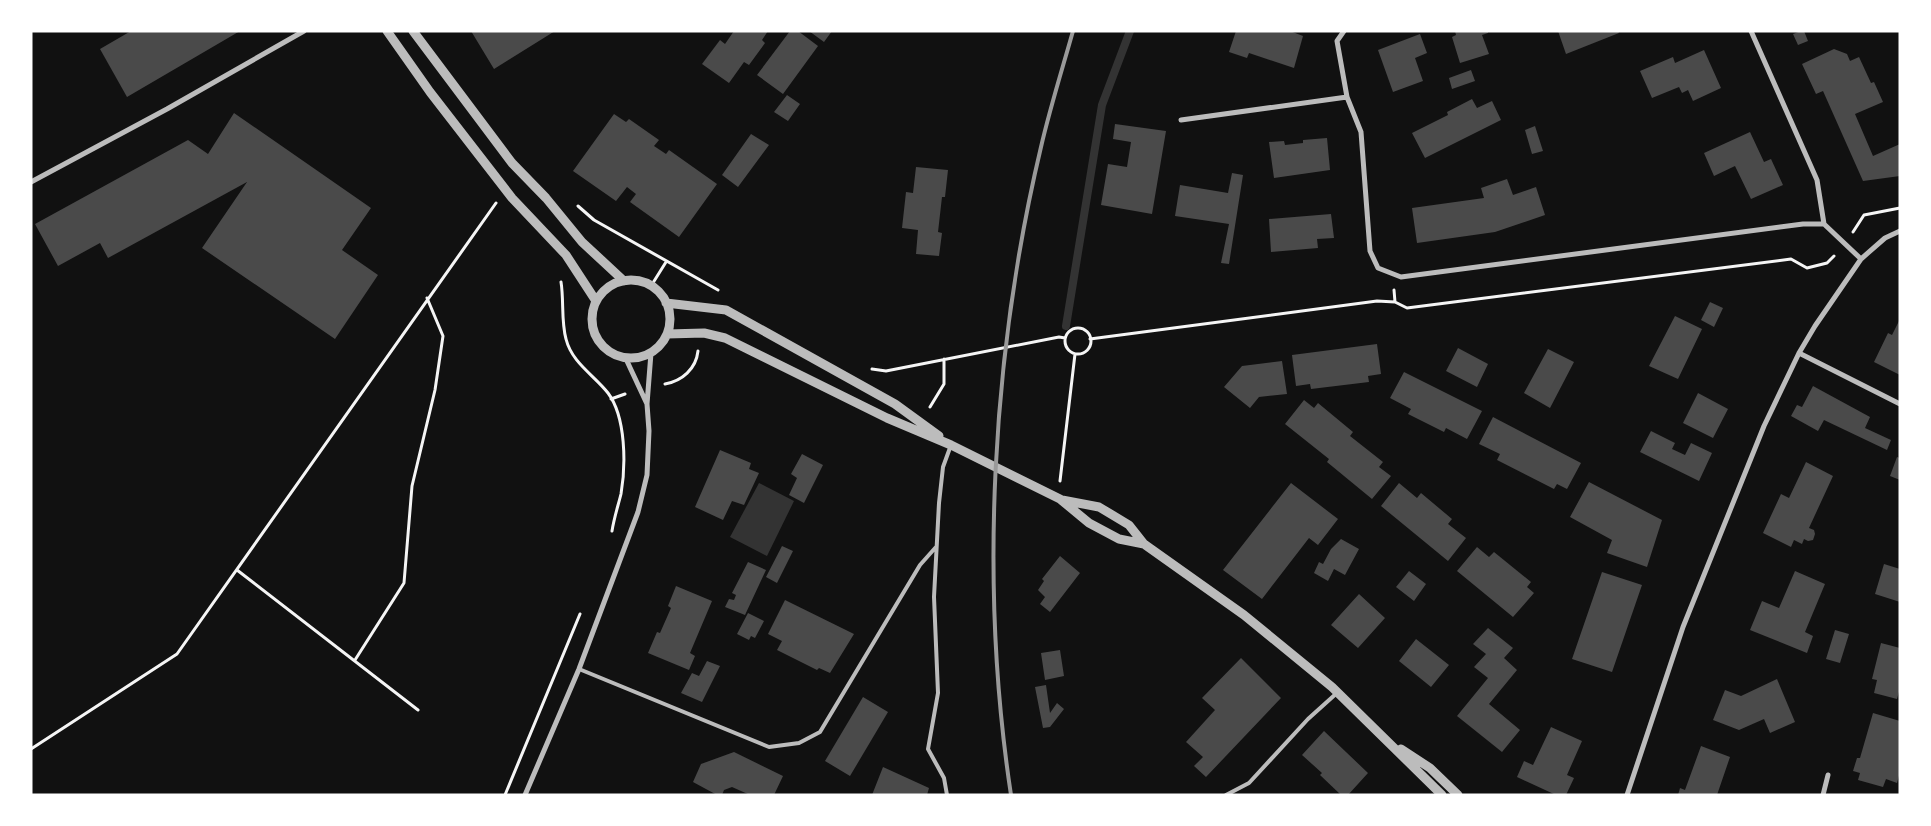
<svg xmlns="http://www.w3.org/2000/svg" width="1931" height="826" font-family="Figtree,sans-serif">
<rect width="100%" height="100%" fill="#111"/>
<path fill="#333" d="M759,483L794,501L767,556L730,537Z"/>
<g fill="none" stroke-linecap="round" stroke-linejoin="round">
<path stroke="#333" stroke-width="8" d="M1066,326L1102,105L1130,31"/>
</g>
<path fill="#4a4a4a" d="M131,31H240L127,97L100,49Z
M471,31H555L494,69Z
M734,31H768L762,40L765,43L749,65L744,62L729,83L702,64L720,40L725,44Z
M790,31H798L818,46L783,94L757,75Z
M809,31H832L824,42Z
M1236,31H1290L1303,36L1294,68L1249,53L1247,58L1229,52Z
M1455,31H1488V33L1482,35L1489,54L1460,63L1452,37L1456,35Z
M1558,31H1618L1619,33L1566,54Z
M1801,31H1804L1808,41L1798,45L1793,34Z
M1420,34L1427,53L1415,58L1423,81L1393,92L1378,50Z
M1834,49L1847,54L1850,61L1859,57L1871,83L1874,82L1883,102L1855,114L1873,156L1900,144V176L1863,181L1823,91L1816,94L1802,64Z
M1704,50L1721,88L1693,101L1688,90L1682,93L1679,87L1652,98L1640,71L1673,57L1675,63Z
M1471,70L1475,81L1452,89L1449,78Z
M787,95L800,104L788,121L774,112Z
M1472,99L1477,108L1492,101L1501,120L1425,158L1412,133L1448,115L1447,112Z
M234,113L371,208L342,250L378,275L335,339L202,248L247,182L108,258L100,243L58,266L35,224L188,140L208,154Z
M614,114L626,122L629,119L659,140L654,146L666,154L669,150L717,184L679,237L630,202L636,194L627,187L616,201L573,171Z
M1115,124L1166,131L1152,214L1101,205L1108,164L1127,167L1131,142L1113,139Z
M1535,126L1543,151L1532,154L1525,130Z
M1750,132L1764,162L1771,159L1783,185L1751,199L1735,166L1714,176L1704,153Z
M751,134L769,145L738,187L722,175Z
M1327,138L1330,170L1274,178L1269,142L1284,141L1285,145L1303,143V140Z
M916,167L948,170L945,197H942L938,232L942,233L939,256L916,254L918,230L902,228L906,192L913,193Z
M1232,173L1243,175L1229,264L1221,263L1229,224L1175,216L1180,185L1228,193Z
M1507,179L1513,195L1536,187L1545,215L1495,232L1417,243L1412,208L1484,198L1481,188Z
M1331,214L1334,238L1317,239L1318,248L1271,252L1269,219Z
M1710,302L1723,308L1714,327L1701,320Z
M1675,316L1702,329L1678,379L1649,366Z
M1900,319V375L1874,362L1888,333L1892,335Z
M1377,344L1381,374L1368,376L1369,382L1311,389L1310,384L1296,386L1292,355Z
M1458,348L1488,364L1477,387L1446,371Z
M1548,349L1574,362L1550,408L1524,393Z
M1282,361L1287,394L1259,397L1250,408L1224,387L1242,366Z
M1404,372L1482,411L1467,439L1446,428L1444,432L1408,414L1411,409L1390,398Z
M1813,386L1870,417L1865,428L1891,440L1887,450L1824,420L1818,431L1791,416L1797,405L1802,407Z
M1698,393L1728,409L1713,438L1683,423Z
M1304,400L1314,408L1318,403L1353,432L1350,436L1383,462L1379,467L1391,476L1372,499L1327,462L1329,459L1285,424Z
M1493,417L1581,463L1567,489L1557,484L1554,489L1497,460L1500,454L1479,444Z
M1651,431L1675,443L1672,449L1685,455L1691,443L1712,453L1699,481L1640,452Z
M720,450L751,463L749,469L759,473L744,505L732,501L723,520L695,507Z
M802,454L823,465L804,503L789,495L797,478L791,474Z
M1897,457L1900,458V480L1890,476Z
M1806,462L1833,476L1809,528L1814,530L1815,534L1813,540L1808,541L1804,539L1802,544L1794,540L1791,547L1763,533L1781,494L1789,498Z
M1589,482L1662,520L1647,567L1607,553L1612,540L1570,517Z
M1291,483L1338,519L1318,545L1309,538L1262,599L1223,570Z
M1399,483L1417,498L1421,493L1452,519L1448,524L1466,538L1448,561L1381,506Z
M1341,539L1359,549L1345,575L1334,569L1328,581L1314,573L1319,562L1323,564L1331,549Z
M782,546L793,551L777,583L766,577Z
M1477,547L1489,557L1494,552L1531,582L1527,587L1534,593L1513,617L1457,571Z
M1060,556L1080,573L1050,612L1040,604L1045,597L1038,590L1044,581L1042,579Z
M748,562L766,570L745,615L725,607L729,599L734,600L736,595L732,593Z
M1884,564L1900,569V602L1875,594Z
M1409,571L1426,584L1414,601L1396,587Z
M1795,571L1825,584L1805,632L1813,636L1807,653L1750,630L1762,601L1779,608Z
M1602,572L1642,585L1612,672L1572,659Z
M676,586L712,601L690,653L695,656L689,670L648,653L657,632L660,633L671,608L668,606Z
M1359,594L1385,618L1358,648L1331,625Z
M785,600L854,634L830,673L819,668L817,670L777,650L782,641L768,634Z
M748,613L764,621L755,638L751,636L749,640L737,634Z
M1488,628L1513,648L1504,658L1517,670L1489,704L1520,730L1502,752L1457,716L1488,678L1474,667L1486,654L1473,644Z
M1835,630L1849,634L1840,663L1826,659Z
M1416,639L1449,665L1431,687L1399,661Z
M1881,643L1900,648V688L1897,699L1874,693L1877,680L1872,679Z
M1060,650L1064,676L1045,680L1041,653Z
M1241,658L1281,698L1206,777L1194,766L1203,757L1186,742L1215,710L1202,698Z
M707,661L720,666L702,702L681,693L692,673L699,676Z
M1777,679L1795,722L1770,733L1764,719L1739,730L1713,720L1725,690L1741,696Z
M1046,685L1050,713L1057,703L1064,709L1050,727L1043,728L1035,687Z
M863,697L888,712L850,776L825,761Z
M1873,713L1900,721V772L1897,783L1886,779L1883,787L1858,780L1860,773L1853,771L1857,758H1860Z
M1551,727L1582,741L1567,775L1574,778L1566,795H1556L1517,777L1524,761L1533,765Z
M1324,731L1368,773L1348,795H1341L1320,775L1322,773L1302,755Z
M1701,746L1730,757L1717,795H1678L1680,788L1685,790Z
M734,752L783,776L774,795H750L732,787L724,790L722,795H717L693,782L701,764Z
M883,767L929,788L927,795H872Z"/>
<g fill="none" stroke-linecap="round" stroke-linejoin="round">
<path stroke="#f5f5f5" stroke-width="3" d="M578,206L594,220L718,290
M1853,232L1864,215L1900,208
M561,282C564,300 561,321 566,339C572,363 594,375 608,393C626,417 626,465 621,494C618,506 614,518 612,531
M651,286L666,262
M1394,290L1395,302
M1065 341a13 13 0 1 1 26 0a13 13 0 1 1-26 0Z
M1090,339L1377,301L1395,302L1407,308L1791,259L1807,268L1827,263L1834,256
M872,369L886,371L1059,337L1065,338
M665,384C682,381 696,369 698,351
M611,399L625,394
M930,407L944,384V359
M1060,481L1075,354
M237,570L418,710
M355,660L404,583L412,486L435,390L443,336L427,298
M31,749L177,654L496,203
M505,795L580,614"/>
<path stroke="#bcbcbc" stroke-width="4" d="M579,669L769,747L799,743L820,732L920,565L936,547
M947,795L944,778L928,749L938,693L934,597L939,503L943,467L951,445
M1226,795L1249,783L1308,719L1338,692"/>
<path stroke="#bcbcbc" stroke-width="5" d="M1344,31L1337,41L1347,97L1361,132L1370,251L1378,268L1401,277L1803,224H1824L1861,259
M1751,31L1817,180L1824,224
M1181,120L1347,97
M31,182L167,109L304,31
M1799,353L1900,404
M626,359L647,404
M525,795L579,669L638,512L647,475L649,431L647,404L651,353
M1627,795L1683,627L1764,426L1799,353L1815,326L1861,259L1885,238L1900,231
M1823,795L1828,775"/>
<path stroke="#bcbcbc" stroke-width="9" d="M387,31L430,92L512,198L566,255L596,301
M413,31L512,163L546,198L582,242L624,281
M592 319a39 39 0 1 1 78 0a39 39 0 1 1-78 0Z
M666,303L726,310L895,404L939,436
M667,334L704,333L725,338L887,418L951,445L1060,499L1089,523L1119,539L1144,544
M1062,500L1099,507L1129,525L1144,544L1244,615L1332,687L1442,795
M1401,749L1430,768L1458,795"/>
<path stroke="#9a9a9a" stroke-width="4" d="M1011,795C979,585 992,353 1041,147C1050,108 1062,70 1073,31"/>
</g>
<rect width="1931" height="826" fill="none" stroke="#ffffff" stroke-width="65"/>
</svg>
